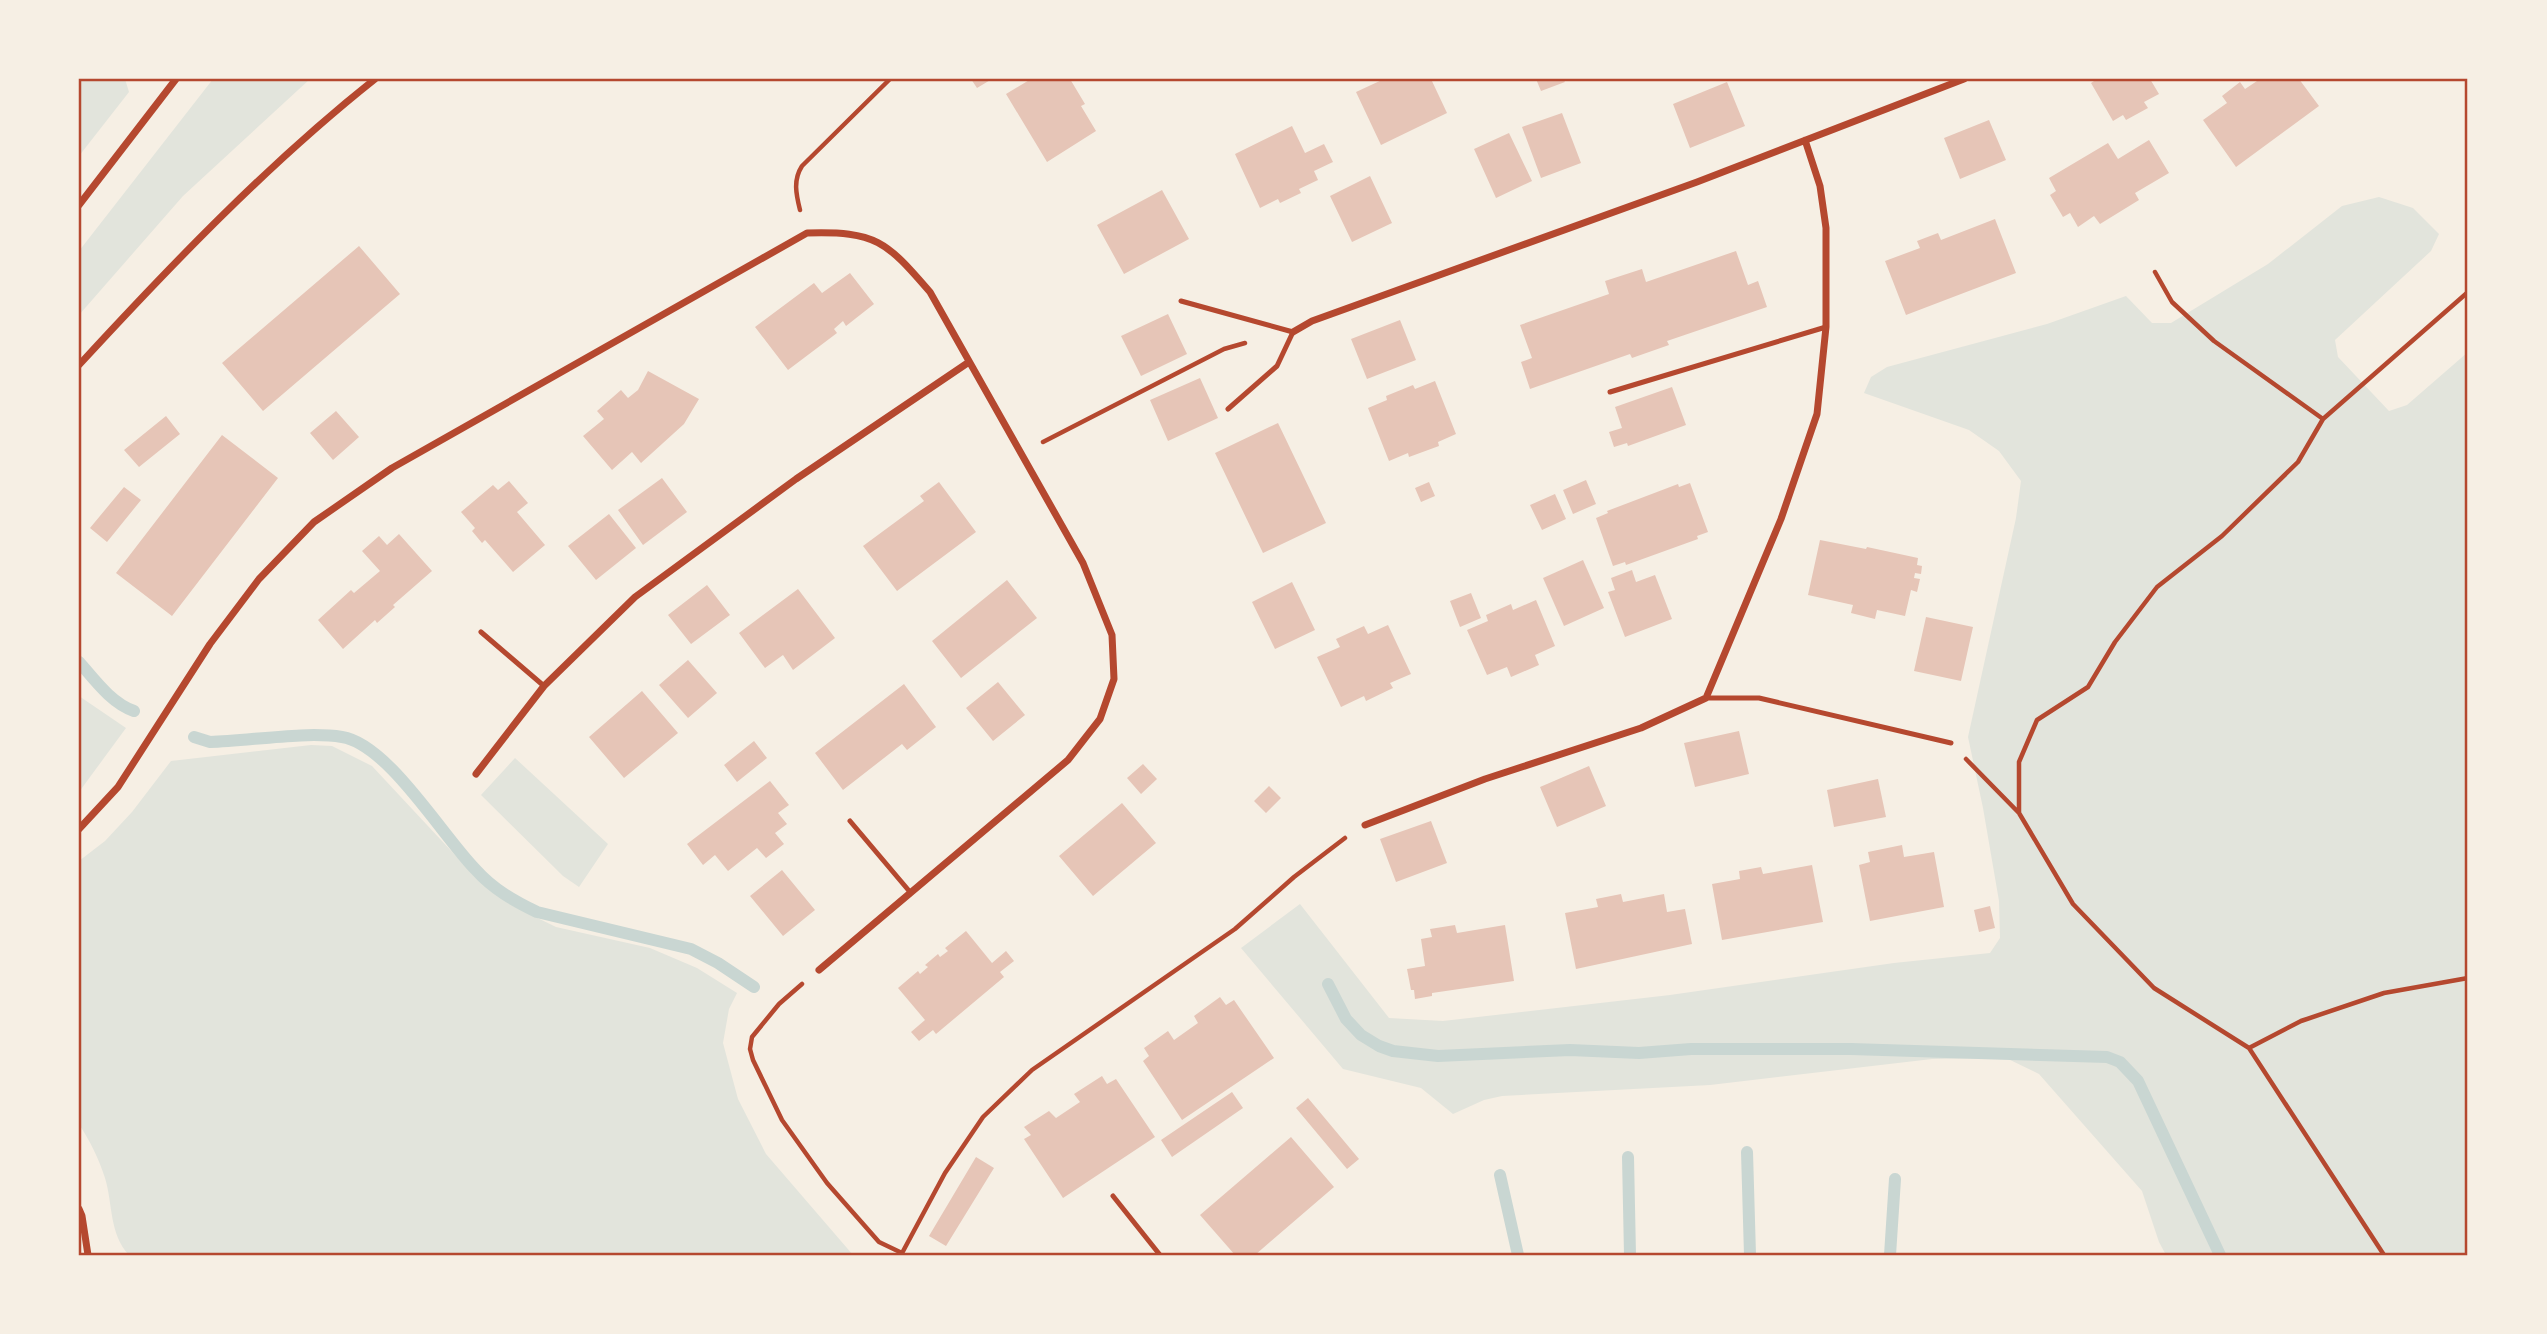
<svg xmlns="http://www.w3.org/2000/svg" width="2547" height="1334" font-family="'Open Sans',sans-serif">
<rect width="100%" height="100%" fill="#f6efe4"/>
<path fill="#e2e4dc" d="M79,79H125L129,92L79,156Z
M213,79H310L183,196L79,315V251Z
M2379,197L2413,208L2439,234L2431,251L2335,340L2338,357L2389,411L2407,405L2468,352V1255H2166L2159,1242L2142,1191L2039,1074L2006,1058L1932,1059L1710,1085L1502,1096L1484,1100L1453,1114L1421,1088L1343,1069L1241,948L1300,904L1389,1018L1443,1021L1670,995L1894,963L1990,953L2000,938L1999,901L1983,808L1968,737L2016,518L2021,481L1999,451L1969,430L1864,393L1871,377L1887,367L2047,324L2126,296L2152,323H2171L2268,264L2342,206Z
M79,696L126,728L79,792Z
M311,745L332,746L372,766L469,870L513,906L556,927L650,948L697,968L737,993L729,1009L723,1043L738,1099L766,1154L853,1255H129C109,1234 113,1204 105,1178C99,1159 90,1141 79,1124V861L105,841L132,812L171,761Z
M515,758L608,844L579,887L563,876L481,795Z"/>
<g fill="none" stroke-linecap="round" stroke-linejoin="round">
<path stroke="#c9d6d2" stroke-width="12" d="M79,662C94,679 111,703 134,711
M194,737L210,742C249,741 305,731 342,737C388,744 443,837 476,870C493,889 514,901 537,912L691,949L718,963L754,987
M1328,984L1346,1019L1361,1035L1379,1046L1393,1051L1438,1056L1570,1050L1639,1053L1691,1049H1851L2107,1057L2120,1062L2138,1081L2220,1255
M1747,1152L1750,1255
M1628,1157L1630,1255
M1500,1175L1518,1255
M1890,1255L1895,1179"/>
</g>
<path fill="#e6c5b7" d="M971,79H992L977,88Z
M1031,79H1070L1085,104L1081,106L1096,131L1047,162L1006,94Z
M1384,79H1431L1447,113L1381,145L1356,92Z
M1536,79H1563L1565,82L1541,91Z
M2097,79H2150L2159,94L2144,102L2148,108L2126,120L2123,115L2113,121L2091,83Z
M2260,79H2299L2319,106L2236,167L2203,120L2227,103L2222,96L2240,82L2245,89Z
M1727,82L1745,126L1690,148L1673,104Z
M1562,113L1581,163L1541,178L1522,127Z
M1989,120L2006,160L1960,179L1944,138Z
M1292,126L1305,153L1324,144L1333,162L1314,171L1318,180L1299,189L1301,193L1280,203L1278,199L1260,208L1235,154Z
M1509,133L1532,181L1496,198L1474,149Z
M2149,140L2169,173L2135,193L2139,200L2100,224L2094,216L2078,227L2070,213L2063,217L2050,195L2056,191L2049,178L2108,143L2118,159Z
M1370,176L1392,223L1352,242L1330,196Z
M1162,190L1189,239L1124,274L1097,225Z
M1995,219L2016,273L1906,315L1885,261L1920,248L1917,241L1938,233L1941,240Z
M359,246L400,294L263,411L222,363Z
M1736,251L1748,285L1758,281L1767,307L1667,341L1669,345L1632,358L1630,354L1530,389L1521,362L1532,358L1520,325L1609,294L1605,281L1642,269L1646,282Z
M850,273L874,304L846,326L843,321L834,329L837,333L788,370L755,327L814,283L822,293Z
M1168,314L1187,354L1141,376L1121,336Z
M1400,320L1416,360L1367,379L1351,339Z
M648,371L699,399L684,424L641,463L632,452L612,470L583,436L604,419L597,411L621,390L628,398L638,390Z
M1200,378L1218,418L1168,441L1150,400Z
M1435,381L1456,434L1438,442L1439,446L1409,457L1408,453L1389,461L1368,408L1387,400L1386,396L1413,385L1415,389Z
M1672,387L1686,425L1628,446L1627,443L1614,447L1609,432L1622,428L1615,407Z
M336,411L359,437L333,460L310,433Z
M166,416L180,434L139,467L124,450Z
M1278,423L1326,523L1263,553L1215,453Z
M222,435L278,478L172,616L116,573Z
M662,478L687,512L643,545L618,510Z
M1586,480L1596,504L1573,514L1563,490Z
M509,481L528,503L517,512L545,545L513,572L485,540L482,543L472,531L475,528L461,512L493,485L498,490Z
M939,482L976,532L897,591L863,546L924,501L920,496Z
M1429,482L1435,496L1421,502L1415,488Z
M1690,483L1708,532L1697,536L1698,539L1626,565L1625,562L1613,566L1596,518L1608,513L1607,511L1678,484L1679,487Z
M124,487L141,500L107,542L90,528Z
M1555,494L1566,519L1542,530L1530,505Z
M609,514L636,548L596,580L568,546Z
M399,534L432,571L393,605L395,607L377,623L375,620L343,649L318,620L351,590L354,593L380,571L362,551L379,536L387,545Z
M1820,540L1866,549L1867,547L1918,558L1917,565L1922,566L1921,574L1915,573L1914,578L1920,579L1917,592L1911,590L1905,616L1877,610L1875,619L1851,613L1853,605L1808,595Z
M1583,560L1604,608L1564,626L1543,578Z
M1632,570L1636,582L1655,575L1672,619L1625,637L1608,592L1615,590L1611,578Z
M1007,580L1037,618L961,678L932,641Z
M1292,582L1315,630L1275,649L1252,602Z
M707,585L730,615L691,644L668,615Z
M798,589L835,638L793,670L783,655L765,668L739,633Z
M1471,593L1481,618L1460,627L1450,601Z
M1536,600L1555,646L1535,655L1539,665L1511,677L1507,667L1487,675L1467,630L1488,621L1486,615L1511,604L1513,610Z
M1926,617L1973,627L1961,681L1914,671Z
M1388,625L1411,674L1390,683L1393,688L1366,701L1364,696L1341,707L1317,657L1340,647L1336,639L1364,626L1368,634Z
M688,660L717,693L688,718L659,685Z
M998,682L1025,715L993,741L966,708Z
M904,684L936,727L907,750L902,744L843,790L815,753Z
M642,691L678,733L624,778L589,737Z
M1739,731L1749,774L1695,787L1684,743Z
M754,741L767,758L737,782L724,765Z
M1143,764L1157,779L1141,794L1127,778Z
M1589,766L1606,806L1557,827L1540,787Z
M1878,779L1886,817L1834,827L1827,790Z
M770,781L789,805L778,813L787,824L775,833L784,844L766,858L757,848L728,871L715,855L703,865L687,844Z
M1269,786L1281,798L1266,813L1254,801Z
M1122,803L1156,843L1093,896L1059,856Z
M1431,821L1447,863L1396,882L1380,839Z
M1902,845L1904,857L1934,852L1944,907L1870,921L1859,865L1870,862L1868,852Z
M1812,865L1823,922L1722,940L1712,884L1740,879L1739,871L1761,867L1763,874Z
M782,870L815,910L783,936L750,896Z
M1621,894L1623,902L1664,894L1667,912L1685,909L1692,944L1576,969L1565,913L1598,907L1596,899Z
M1990,906L1995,928L1979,932L1974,910Z
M1455,925L1457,933L1505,925L1514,981L1432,993V996L1415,999L1414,990H1411L1407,969L1425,966L1421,939L1432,937L1430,929Z
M966,931L992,963L1006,951L1014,961L1000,972L1004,977L936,1034L933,1030L919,1041L911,1032L925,1020L898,988L918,971L920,974L928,967L925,965L938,954L940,957L948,951L945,948Z
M1220,997L1226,1005L1234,1000L1274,1058L1182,1120L1143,1061L1149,1056L1144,1048L1168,1031L1174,1040L1198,1023L1194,1016Z
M1102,1076L1107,1084L1116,1079L1155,1137L1063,1198L1024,1139L1031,1135L1024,1127L1049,1111L1056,1118L1080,1102L1074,1094Z
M1232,1092L1243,1108L1172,1157L1161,1140Z
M1308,1098L1359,1159L1347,1169L1296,1108Z
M1291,1137L1334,1187L1255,1255H1235L1200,1215Z
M976,1157L994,1168L946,1246L929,1236Z"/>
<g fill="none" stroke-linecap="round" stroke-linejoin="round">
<path stroke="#b5482f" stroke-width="4.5" d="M800,210C796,194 793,180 802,166L890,79
M2155,272L2172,302L2214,341L2323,419
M1043,442L1224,349L1245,343
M1966,759L2019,813L2073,904L2154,988L2249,1048L2384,1255
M2019,813V762L2037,720L2088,687L2115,642L2157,587L2222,536L2298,462L2323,419L2468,292
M802,984L779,1004L752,1037L750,1049L753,1060L782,1120L827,1183L879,1242L902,1253
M2249,1048L2301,1021L2384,993L2468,978
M901,1255L945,1173L983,1117L1032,1070L1235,929L1294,877L1345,838"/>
<path stroke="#b5482f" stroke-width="5" d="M1181,301L1293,332L1277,366L1228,409
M1610,392L1826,327
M481,632L544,686
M1706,698H1759L1951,743
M850,821L910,892
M1113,1196L1160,1255"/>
<path stroke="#b5482f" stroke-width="7" d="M79,205L176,79
M1293,332L1312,321L1697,182L1964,79
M79,365C172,264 268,164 375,79
M476,774L544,686L635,597L796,479L969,362
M1365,825L1485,779L1641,728L1706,698L1781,519L1817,414L1826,327V228L1820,186L1805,140
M79,829L118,787L210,644L259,579L314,522L392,468L807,233C876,231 886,241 930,292L1083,563L1112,635L1114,679L1100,719L1068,760L819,970
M79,1209L82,1216L88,1255"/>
</g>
<rect width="2547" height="1334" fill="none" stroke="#f6efe4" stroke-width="161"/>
<rect x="80" y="80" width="2386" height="1174" fill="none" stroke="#b5482f" stroke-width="2.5"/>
</svg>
